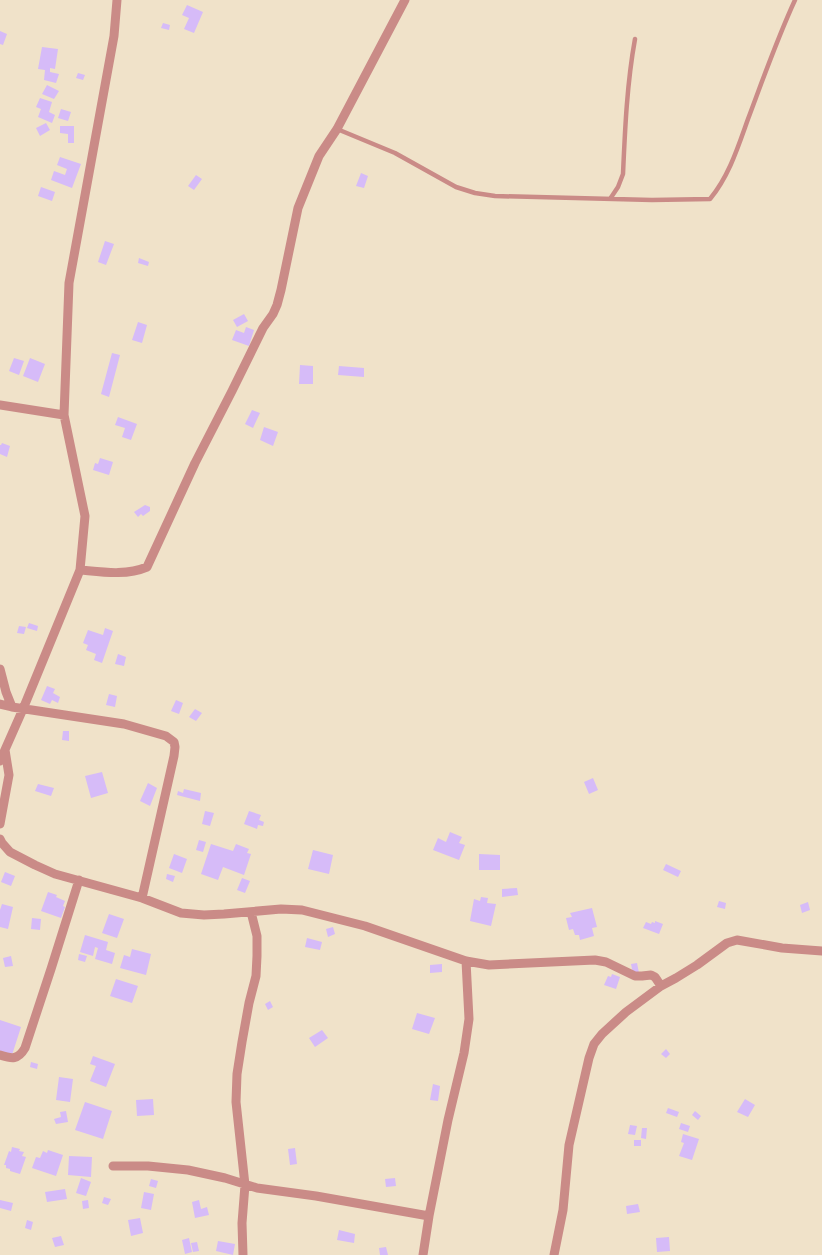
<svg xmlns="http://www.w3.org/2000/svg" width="822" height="1255" font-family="Literata,serif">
<rect width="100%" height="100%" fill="#f0e2c9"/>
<path fill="#d6bbf8" d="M187,5L203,12L194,33L184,29L189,18L182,15Z
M163,23L170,25L169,30L161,28Z
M0,31L7,34L3,45L0,44Z
M42,47L58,49L55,69L50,68V72L59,74L56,83L44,80L45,70L38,69Z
M78,73L85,75L83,80L76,78Z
M47,85L59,91L54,99L42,94Z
M40,98L52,102L49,112L55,115L52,123L38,117L41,109L36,107Z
M61,109L71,112L68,121L58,118Z
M46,123L50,130L40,136L36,128Z
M60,126H74V143H68V134L60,133Z
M60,157L81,164L72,188L51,180L54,171L65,175L67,169L57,165Z
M361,173L368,176L364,188L356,186Z
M196,175L202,179L194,190L188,186Z
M41,187L55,192L52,201L38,196Z
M105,241L114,244L106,265L98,262Z
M139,258L149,262L148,266L138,263Z
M244,314L248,321L237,327L233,320Z
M138,322L147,325L142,343L132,340Z
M246,327L254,330L249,346L232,340L236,330L244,333Z
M112,353L120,355L109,397L101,394Z
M14,358L24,361L19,375L9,371Z
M30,358L45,364L38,382L23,376Z
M300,365L313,366V384H299Z
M339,366L364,368V377L338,375Z
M252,410L260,413L253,428L245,424Z
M118,417L137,424L131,440L122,437L125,428L115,425Z
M264,427L278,432L273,446L260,440Z
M2,443L10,446L7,457L0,454V445H1Z
M100,458L113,462L109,475L93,470L95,463L98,464Z
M145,505L150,507V511L143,516L141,514L138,517L134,512Z
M29,623L38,626L37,631L27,628Z
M19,626L26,627L24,634L17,633Z
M105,628L113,631L102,663L94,660L96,654L86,650L88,645L83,643L88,630L103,635Z
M118,654L126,657L124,666L115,664Z
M47,686L55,689L53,693L60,697L58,703L52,700L50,704L41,700Z
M109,694L117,696L115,707L106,705Z
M176,700L183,703L179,714L171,711Z
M195,709L202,713L196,721L189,717Z
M63,731H69V741L62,740Z
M102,772L108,793L91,798L85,776Z
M593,778L598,790L589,794L584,782Z
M148,783L157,788L150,806L140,801Z
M38,784L54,788L51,796L35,791Z
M184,789L201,793L200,801L177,795L178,791L183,793Z
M205,811L214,813L210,826L202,824Z
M249,811L261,815L259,820L264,822L263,826L258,825L257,829L244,824Z
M450,832L462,837L459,843L465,845L459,860L433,850L438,838L446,842Z
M199,840L206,842L203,852L196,850Z
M211,844L233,851L236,844L249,849L247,853L251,854L244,875L223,867L218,880L201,874Z
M313,850L333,855L329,874L308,869Z
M174,854L187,859L182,873L169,868Z
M479,854L500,855V870H479Z
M666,864L681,871L678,877L663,870Z
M5,872L15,876L11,886L1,882Z
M167,874L175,876L173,882L166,879Z
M242,878L250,881L245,893L237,890Z
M517,888L518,895L502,897V889Z
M48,892L57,895L56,897L65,901L63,906L65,907L61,918L41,911Z
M481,897L488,898L487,903L496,904L491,926L470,921L474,899L480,901Z
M719,901L726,903L725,909L717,907Z
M808,902L810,910L802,913L800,905Z
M2,904L13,907L8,929L0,927V910Z
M592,908L597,927L592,928L594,936L580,940L579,935H575L573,929L569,930L566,918L572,917L570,913Z
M109,914L124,919L117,938L102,933Z
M32,918L41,919L40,930L31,929Z
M655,921L663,924L659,934L643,928L646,922L651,924L652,922L655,923Z
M333,927L335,934L328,937L326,929Z
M85,935L108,942L106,950L115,953L112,964L95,959L98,948L95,947L93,956L80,952Z
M307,938L322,942L320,950L305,947Z
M132,949L151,954L146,975L120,968L124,955L130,957Z
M79,954L87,956L85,962L78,960Z
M11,956L13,966L5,967L3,958Z
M637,963L639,973L633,974L631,964Z
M442,964V972L430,973V965Z
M612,974L620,977L616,989L604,985L608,976L611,977Z
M116,979L138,986L132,1003L110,996Z
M270,1001L273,1007L268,1010L265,1004Z
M417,1013L435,1018L429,1034L412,1029Z
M0,1020L21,1027L12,1055L0,1051Z
M322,1030L328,1038L315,1047L309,1038Z
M666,1049L670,1054L666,1058L661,1054Z
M93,1056L115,1064L106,1087L90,1081L96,1066L90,1064Z
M31,1062L38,1064L37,1069L30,1067Z
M59,1077L73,1079L70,1102L56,1100Z
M433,1084L440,1086L438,1101L430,1100Z
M153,1099L154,1115L137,1116L136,1100Z
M745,1099L755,1105L748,1117L737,1112Z
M85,1102L112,1111L103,1139L75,1130Z
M668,1108L679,1112L677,1117L666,1113Z
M66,1111L68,1122L56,1124L54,1119L61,1117L60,1112Z
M695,1111L701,1116L698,1120L692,1115Z
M681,1123L690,1126L688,1132L679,1129Z
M630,1125L637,1126L635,1135L628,1134Z
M642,1128H647L646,1139L641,1138Z
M683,1134L699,1139L692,1160L679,1156L684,1143L681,1142Z
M634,1140H641V1146H634Z
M12,1147L20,1149L19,1151L24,1152L22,1156L26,1157L20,1174L10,1171V1169L6,1168V1165H4L9,1151L11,1152Z
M295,1148L297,1164L290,1165L288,1149Z
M48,1150L63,1155L56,1176L32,1168L36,1157L40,1158L43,1151L47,1153Z
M69,1156L92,1157L91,1177L68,1175Z
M81,1178L91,1182L86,1196L76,1193Z
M395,1178L396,1186L386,1187L385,1179Z
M151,1179L158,1181L156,1188L149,1186Z
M65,1189L67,1199L47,1202L45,1192Z
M144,1192L154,1194L151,1210L141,1208Z
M104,1197L111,1199L108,1205L102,1203Z
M0,1200L13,1203L11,1211L0,1208Z
M88,1200L89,1208L83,1209L82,1201Z
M199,1200L201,1209L207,1207L209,1215L195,1218L192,1202Z
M638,1204L640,1212L627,1214L626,1206Z
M140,1218L143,1233L131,1236L128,1220Z
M27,1220L33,1222L31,1230L25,1228Z
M339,1230L355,1234L354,1243L337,1240Z
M61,1236L64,1245L55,1247L52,1238Z
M669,1237L670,1251L657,1252L656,1238Z
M189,1238L192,1252L185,1254L182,1240Z
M218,1241L235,1244L233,1255L216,1251Z
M197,1242L199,1251L193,1252L191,1243Z
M386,1247L388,1255H380L379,1248Z"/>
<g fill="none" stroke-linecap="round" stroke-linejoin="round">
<path stroke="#ca8b87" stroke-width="4.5" d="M337,129L395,153L456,187L475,193L495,196L652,200L710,199C729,176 738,147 748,119C763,79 777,39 795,0
M610,199L618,187L623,174C625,129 627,83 635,39"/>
<path stroke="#ca8b87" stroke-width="9" d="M0,405L64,415
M80,570C102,572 126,576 147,567L195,463L232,391L263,328L273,314L277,305L281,290L298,208L319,156L337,129L405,0
M0,669L6,692L12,707
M0,704L12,707L124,724L166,736L174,742L175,747L174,756L142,898
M0,761L23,709L80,570L85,516L64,415L69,283L114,36L117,0
M0,824L9,775L5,750
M0,839L2,843L10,852L35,865L55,874L142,898L181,913L204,915L224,914L281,909L302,910L365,926L466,961L489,965L595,960L606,962L635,976H642L651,975L655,977L661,986
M0,1055C12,1059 18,1060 25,1048L51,969L79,880
M113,1166H148L188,1170L225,1178L257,1188L316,1196L429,1216
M243,1255L242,1223L245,1185L236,1102L237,1074L242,1042L249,1003L256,976L257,956V936L251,912
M423,1255L429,1216L448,1120L464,1053L469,1019L466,961
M554,1255L563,1210L569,1145L589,1058L594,1044L602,1034L626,1012L661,986L676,978L697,965L727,943L737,940L782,948L822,951"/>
</g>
</svg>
